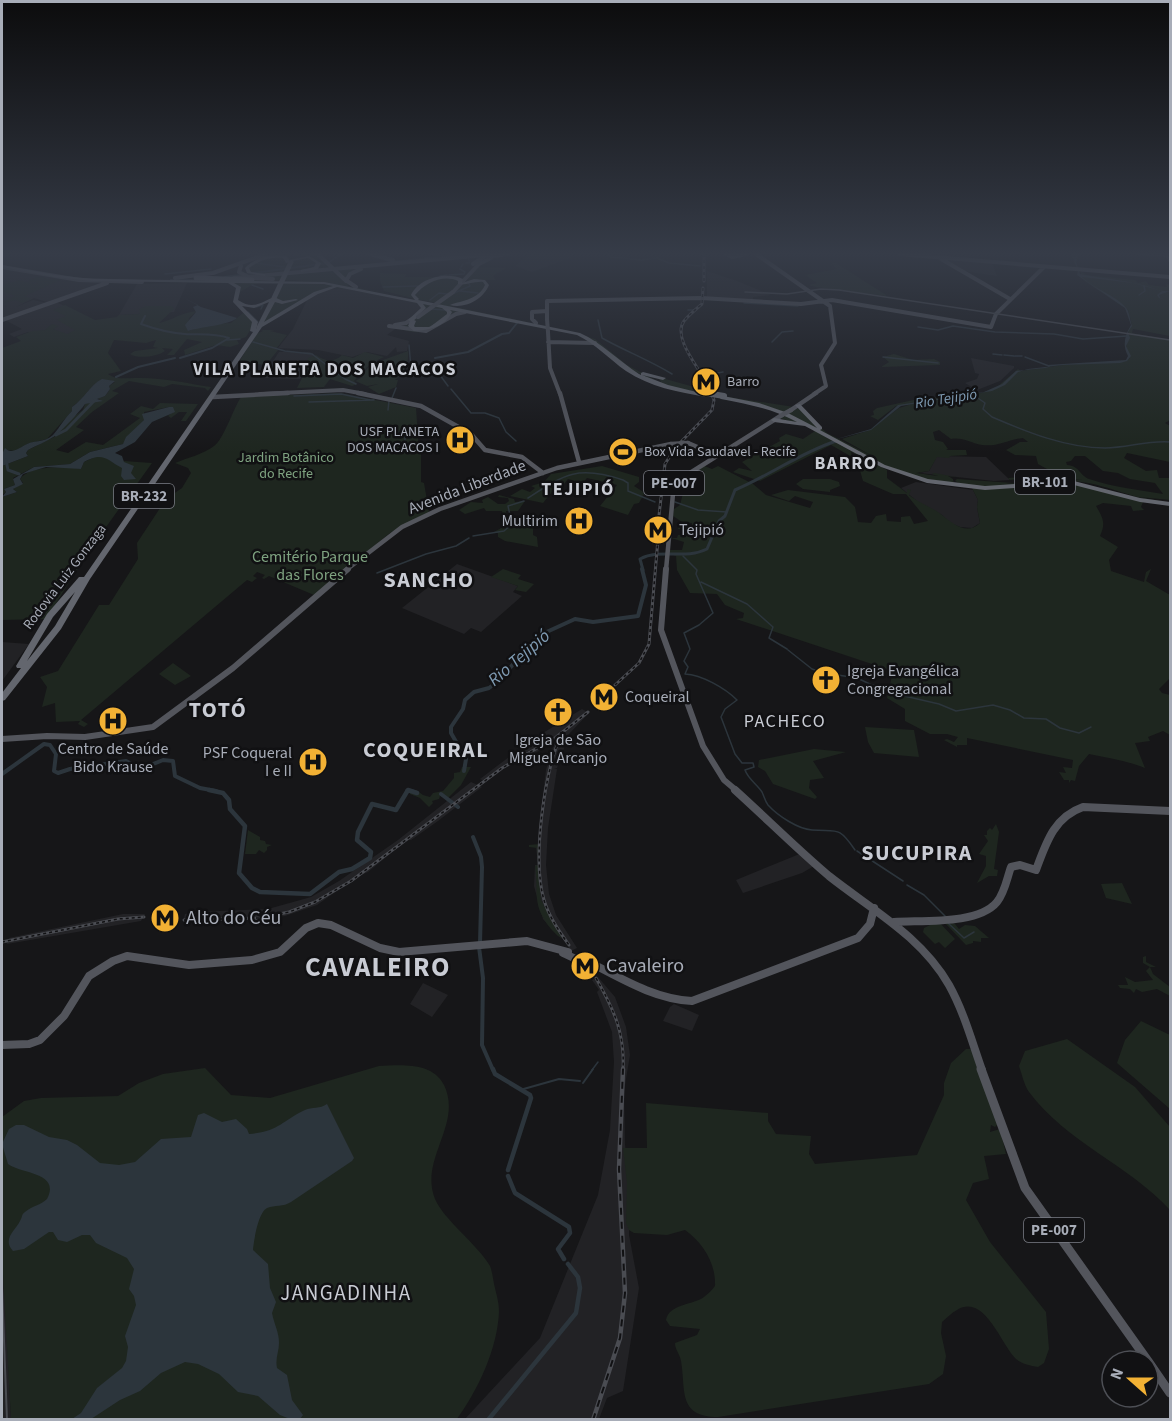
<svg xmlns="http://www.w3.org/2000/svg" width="1172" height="1421" font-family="'Source Sans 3',sans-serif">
<rect width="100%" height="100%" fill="#161618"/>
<path fill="#222225" d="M573,254V257L532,272L515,266L528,255Z
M945,260L992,263L997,276L963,271Z
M2,268L55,278L106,283L50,303L34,298L16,307L33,300L47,303L2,320Z
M707,271L737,281L771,295L753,297V300L707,297Z
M187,283L174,312L119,315L137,284Z
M343,288L418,303L423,308L387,335L409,341L407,351L397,352L396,347L387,356L367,352L352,357L318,350L278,348L293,329L307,300L327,289Z
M56,302L98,322L65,335L51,328L34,334L28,332L14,337L9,334L22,329L5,320Z
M279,352H310L315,355L300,379L262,378Z
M971,358L1014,366V368L1000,381L977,390L965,383L977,379L979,374L975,373Z
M937,456L986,457L1010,480L994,481L919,473L929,471Z
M916,482L973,490L978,500L977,507L980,523L972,528L960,527L948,522L942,515L918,502L901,488Z
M457,564L518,586L513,592L522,596L481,632L471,628L464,634L402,608Z
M2,642L29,644L2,681Z
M582,709L589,713L569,734L557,768H554L557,769L548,828L546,865L549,894L556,915L577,948L571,951L562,938L558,936L543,919L534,886L535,865H538L536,847L540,846V818L546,770L555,741L525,759L505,768L486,782L480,779L530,741Z
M471,782L482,787L438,821L411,840H407L368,872L355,878L317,905L285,916L256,920L183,922L185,914L195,912L268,909L311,897L339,881L398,840Z
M802,853L814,866L802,873L743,893L736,880Z
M123,914H145L141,921L7,944L9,938Z
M598,977L615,997L626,1027L630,1055L624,1091L625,1144L629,1185V1235L639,1288L623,1391L607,1398L599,1419L464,1420L540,1338L598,1195L610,1130L614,1062L612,1032L597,992L599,990L592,980Z
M423,983L448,995L432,1017L410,1004Z
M674,1004L699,1015L692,1031L663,1021L670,1007Z
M2,1257L4,1272L11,1419H2Z"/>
<path fill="#1e261f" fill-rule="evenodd" d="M267,254H292L288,263L294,259L291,261L294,254H317L332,268L258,274L246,272L248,266Z
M836,263L886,295V296C874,294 815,288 809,285L817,283L805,275L837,269L831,264Z
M365,267L347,276L348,286L416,299L384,291L380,281V273L406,274L405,277H456L462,285L467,281L475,267L506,268L493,276L496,280H471L488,283C487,300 463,303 450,306L546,326L438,305L437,303L367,290L329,288L318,291L261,327L281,282L304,280C277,281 260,277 239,293L241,288L227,282L196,283Z
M1081,270L1086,275L1135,280L1138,283L1146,281L1149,285L1167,287L1166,284L1170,285V336L1133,329L1132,333L1170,340V420L1165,423L1170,426V462L1127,453L1124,458L1146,471L1157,470L1159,478H1170V500L1139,497L1170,503C1135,501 1104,482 1071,481C1038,479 983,497 955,481L957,479L1013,483L998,485L1051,479L1082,480L1046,476L1010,480L1008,478L1056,474L1038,464L1036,456L1015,455L1006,450L1020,442H1028L1023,438C1009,439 998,447 982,445C970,443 963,437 951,439L939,430L933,432L935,440L943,442L948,449L946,450H966L967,455L950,456L949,458L937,457L929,471L916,473L938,476L932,474L934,473L962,478L948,476L953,479L954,484L907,475L864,458L887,470V478L907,493V489L911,490L909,495C919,503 932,507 942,515C952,523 967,536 980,523L977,507L978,500L972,488L1072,483L1143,502L1141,507L1144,510L1133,511L1131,506L1103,503L1096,506C1103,518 1106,523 1100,536L1118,547L1109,560L1111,571L1144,582L1146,572L1151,569L1146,581L1170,595V678L1159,689L1162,693L1170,695V735L1163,731L1148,737L1150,741L1135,743L1145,768C1128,761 1108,758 1089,754L1079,766L1075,781L1071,780L1069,783V780H1064L1059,772L1066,773L1063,767L1072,768L1073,760L972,739L967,738V745H957V747L944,740L947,739L954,742L958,737L947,734H930L905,721V709L887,698L893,671L736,619L743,618L744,613L725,605L717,594L690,593L677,570L676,556L670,554V550H682L684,542L671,538H677L678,535H691V530L678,529L679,526L691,527L692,523L682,522L673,516L674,509L680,505L683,493L676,484L689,487L690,483L686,481L705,472L696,468L702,465L712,469L718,466L753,484L766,495L810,508L813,502L795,496L789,501L771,495L788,490L845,497L855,507L858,522L871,523L876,516L886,514L887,521L901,522V517L910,516L914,524L928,521L906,494H893L863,481L857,460L862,457L856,458L855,455H860L855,454L814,428L779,418L798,408L827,433L874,457L842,439L870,430L899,408L912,404L896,406L878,420L870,416L874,415L873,411L877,408L918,399L982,393L997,387L1018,369L1020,371L1063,365L1126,361L1130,358L1126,346L1129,334L1128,332L1132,325L1128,310L1086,282L1081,277ZM1075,456H1085L1103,471L1118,473L1130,479L1155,483L1163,494C1138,490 1113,487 1089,479C1079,475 1080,466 1067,465L1066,462L1071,461Z
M37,277L60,280L25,296L32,299L22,303L15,300L4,303L2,305L6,306L2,307V303L15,296L2,291L4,285L18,280L41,285L28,281Z
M422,303L465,312C449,314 436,330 420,332C412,333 404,330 396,328L409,324L408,328L413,331L412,323L422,310Z
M65,305L95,320L117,317L119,315L140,314L139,309L147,306H172L174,309L159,323C173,320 182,312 197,311L189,318L188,331L210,324L231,323L243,313L253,320L254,324L246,337L237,340L239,344L230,347L216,345L185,355L184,350L202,342L187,339L174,355H167L173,349L162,348L165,351C157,357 137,359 130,354L135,351L158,348L153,347L156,340L146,343L114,340L108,353L121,371L108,374C116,380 126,378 135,378C161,377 186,383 211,387L208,391L205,388L172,384L164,387L129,381L112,391L119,393L92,412L76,427L84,430L56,450L68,453L86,442L103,445L140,418L130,414L141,406L153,409L160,403L198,404L186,421H181L187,412H179L171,418L168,416L174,410L169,407L144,412V420L123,444L90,452L70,464L34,467L13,478L15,485L4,489L6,492L2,495V466L28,456L26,453L28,450L58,435L69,420L83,410L85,404L100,400L98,398L105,396L110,389L109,386L115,382C93,375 89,396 72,407V411L47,439L27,444L16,451L6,450L2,454V348L21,341L16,337L32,331L45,330L52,324L59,326L53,329L67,334L75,330L57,320L66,316L53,310Z
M550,326L595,339L627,365L659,382H661L659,379L662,378L705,390L709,394L794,407L784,412L769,407L668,387L630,369L589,338Z
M261,330H275L270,331L287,335L276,349L278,350L266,365L239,362L256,334L263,331Z
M408,351C409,364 405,372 395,380H398L396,387L379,394L368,387L378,384L367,386L355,381L363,377L361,375L372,364Z
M365,352L384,357L371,363L354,381L357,384L352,386L330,379L324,387L297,388L305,372L308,358L316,355C324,361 334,363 342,355L353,358Z
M894,354L913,360L934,359L940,362V365L881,367L889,362L883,357Z
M340,393L416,408L419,450L417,451L421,452V482L424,483L429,512L390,533L314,595L269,576L264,579L262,578L265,575L257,572L253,576L257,578L252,582L247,580L81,720L88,724L84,727L78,724L80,721L56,722L55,703L42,707L47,687L40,677L58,671L99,605H109L138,559L137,543L166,499L182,488L191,473L188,468L175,463C187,458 204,454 214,446C224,439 233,409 241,397Z
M815,431L851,451L852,457L831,445L760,481L733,472L739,468L752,471L742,462L780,441L779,438L786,434L803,439Z
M97,456L105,457L117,465L124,461L152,463L91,548L46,619L2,620V497L17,492L13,489L23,483L20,479C29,465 67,466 81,469L84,462Z
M602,466L639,477V482L634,486L642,491L644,494L639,503L634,504L628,515L600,506L617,485L587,478L583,483L568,479L560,489L555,488L543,503L510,496L522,489L530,492L535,488L531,486L544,482L551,474Z
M803,479H830L839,482L840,486L830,490V492L803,489L796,484Z
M499,495L514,499L515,502L525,501L518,511H506L508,523L516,521L521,524L533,525V535L537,537L538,547L505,541L498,537V533L494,532L505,526L502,511H486L484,508L465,514L459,510L471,502L483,503L482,500L488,497L498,504H505L509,501L508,498L498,497Z
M503,569L521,575L518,579L534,584L526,592L515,590L518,586L491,577Z
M173,663L191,676L175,685L159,674Z
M865,727L914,730L919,757L874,753L868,742Z
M814,749L846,752L813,761L824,778L810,780L809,788L817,797L815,799L773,784L765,771L758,767L759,760Z
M462,767H471L461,785L448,798L440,796L439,799L432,801L433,803L429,807L420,798L410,794V791L416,790L423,795L430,797L433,793L443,791L454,778V773L460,772Z
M996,824L999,832L994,869L998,870L997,876H989L977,883L986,866V856L979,854L988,841L984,835H987V831L990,828L992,830Z
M248,830L260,837V840L265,841L266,844L272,845L267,847V850L264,853L259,850L256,854H245Z
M540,844L539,877L541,900L562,938C557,936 555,933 551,929C531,904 539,894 535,866L538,865L537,848L529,847V845Z
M1122,883L1132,904L1106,898L1101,884Z
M938,921L955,939L945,948L939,942L935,944L923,932L924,928Z
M944,922L955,924L959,929L965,925L975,926L989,938H981V942L973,941V943L966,945Z
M1146,956V962L1156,967H1150L1153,974L1170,987V996L1157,989L1142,992L1136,989L1134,993L1130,989L1120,988L1118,985H1128L1125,977L1135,982L1153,980L1146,971L1150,967L1143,963V957Z
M1141,1021L1170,1035V1109L1117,1063L1125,1040Z
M1067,1039L1135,1087L1170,1127V1210C1129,1165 1066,1142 1029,1092C1024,1085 1022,1074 1019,1066L1025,1051Z
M966,1049H972L998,1124L995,1127L991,1125L990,1132L1000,1129L1006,1154L984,1156L989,1179L973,1183L966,1200L990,1242L1046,1312L1049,1349L1044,1363L1038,1367C1031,1366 1022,1364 1016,1359C1001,1345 985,1293 957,1310C951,1313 947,1318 942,1322L941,1333L946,1356L943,1374L929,1384L718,1417C677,1417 686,1389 681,1361C680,1354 675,1350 675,1343L697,1335L700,1329L670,1326L666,1320C669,1304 693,1305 704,1297C708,1294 712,1290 715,1286C716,1263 703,1243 685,1230L667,1235L634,1233L629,1230L626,1223L627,1183L623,1148H647L646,1103L768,1113V1121L776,1134L811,1136L809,1154L815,1164L917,1155L944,1095V1083L951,1063Z
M379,1066C402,1065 432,1062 444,1085C463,1124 419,1159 435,1199C444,1220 478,1245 490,1266C492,1271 493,1278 494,1284C496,1293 499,1302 499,1311C498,1347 478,1391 456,1420L11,1419L2,1257V1117L24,1101L41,1098L118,1096L139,1083L163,1074L205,1068L231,1095L270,1098Z"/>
<path fill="#2c353c" d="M1071,254H1079L1076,262L1080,274L1084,275C1103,278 1123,280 1142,285C1152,287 1160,292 1170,291L1159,295L1160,298L1170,301L1159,298L1157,295L1162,291L1133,283L1082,277C1092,288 1122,298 1128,311C1130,316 1130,321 1132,326L1128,332L1130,338L1126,346L1131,356L1127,361L1120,363L1063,365L1028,369L1018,372L1005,385L992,391L901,406L871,430L833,440L871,429L898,405L984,392L1002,384L1016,371L1045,368L1049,367L1047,365L1126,360L1128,356C1122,345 1125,335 1131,325L1125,308L1077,275L1078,271Z
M182,297L201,307L237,318C229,325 200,327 188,331L185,325L196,312L193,307L198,305Z
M102,379L115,381L109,386L110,389L105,396L97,399L103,401L85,404C81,410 62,431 55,436C46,442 37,445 28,450L26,453L28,456L2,466V454L5,448C11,455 19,448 27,444C35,440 44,443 53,435C61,426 63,420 72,411V407C84,399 90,385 102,379Z
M169,407H173L175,412L152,422L135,442L115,453L122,456L124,462L134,466L131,473L136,479L124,480L121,476L122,468C107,460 103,451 84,462L81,469L46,467L23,474L20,479L23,484L13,489L17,492L2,497L6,492L4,489L15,485L13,479L34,467L70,464L90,452L123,444L126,437L144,420L142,414Z
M327,1104L354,1158L352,1161L291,1202C283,1207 275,1205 267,1208C258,1213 254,1240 253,1250L268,1264L270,1288L276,1302L272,1313C274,1324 279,1332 279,1343C279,1352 275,1358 277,1368L287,1375L292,1400L303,1415L300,1419H290L280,1415L258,1396L238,1392L219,1374L198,1364L185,1362L161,1373L140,1391L120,1400L91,1419H72L81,1413L97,1388L122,1368L126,1361L128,1347L125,1336L136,1305L134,1296L129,1289L134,1269L127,1258L96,1243L90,1235H82L67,1242L58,1240L53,1232H49L24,1249L13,1251C2,1239 15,1231 20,1221C23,1216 21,1215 25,1212C32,1206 41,1205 47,1199C61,1172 21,1174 8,1164L2,1144L9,1129L16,1125H24L49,1137L67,1140L77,1145L100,1163L119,1165L135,1162L161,1139L191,1137L198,1115L204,1113L222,1122L236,1119L247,1129L249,1134C280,1131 280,1122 305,1110C312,1107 320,1109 327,1104Z"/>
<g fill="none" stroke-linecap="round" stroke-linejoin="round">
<path stroke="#2c353c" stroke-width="1.5" d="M428,254L446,256
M609,254L611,257L641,260L657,258L669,263L700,266
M256,263L284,267
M466,263H469V259
M461,267L463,264
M165,274L211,269
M449,275L464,274L465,272L460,269
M440,276L447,275
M252,285L263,289
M383,287L418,286
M460,291L478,293
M452,294L470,286L468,282
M1139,295L1145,291L1144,286
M430,300L439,293L447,294
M256,307L263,305L261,309
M431,309L445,310
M688,310H694
M248,312L258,322
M598,320L602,338C625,351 649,360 672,374
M227,340L240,339
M253,342L285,351L312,354L345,379L356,384
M409,345L411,368
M993,354L1002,355
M1004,355L1014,356
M1015,356H1022
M883,357L938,363
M1025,357L1049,366
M437,371L448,386
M712,374L723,372
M451,389L471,413H485L499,418L506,432L516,441
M294,396L341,394L370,400
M975,396L985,403L983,409L992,417C1027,432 1066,448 1105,448C1127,448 1148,440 1170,442
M392,398L396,388
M309,402L374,400
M388,410L389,401
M399,432L405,437V440
M528,498C565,474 578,465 623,480L628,483V491L655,502
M675,502L698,510L727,512
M473,536L504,531L512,524L508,506L524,501
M683,556L697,570L696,574L713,613L699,625L684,633L690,649L684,661L688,667L685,674C702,675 725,688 737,700L725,709L721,717L735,754L742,763H753L754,767L745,770C748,779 757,784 762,792C764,796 765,801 768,805C778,816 798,829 812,830C837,832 838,825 855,850
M377,573L426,554L456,546L469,538
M701,582L747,604L773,627L769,638L787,649
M788,650L812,669L824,673
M825,673L857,678L872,685L886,686
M892,687L900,695L939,704L956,711L993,705L1010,710L1024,718L1046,719L1060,728L1079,733L1091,727
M857,851L903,881
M907,885L924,895L946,917
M947,922L964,938L974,932
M592,1070L598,1062"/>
<path stroke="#2c353c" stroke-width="2" d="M583,1083L593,1069
M520,1090L559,1079L580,1081"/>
<path stroke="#2c353c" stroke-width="1.5" d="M1138,254L1169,257
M744,303L764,304
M765,304L798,306
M918,327L938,330L953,326L995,332L1054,334L1083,339L1127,336
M772,342L782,332L793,331"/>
<path stroke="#2c353c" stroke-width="4" d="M441,794L458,807
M473,837L481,857L482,867L480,943
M479,947L483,978L482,1045L493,1070"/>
<path stroke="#2c353c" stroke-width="4.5" d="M493,1069L495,1074L530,1095L531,1098L508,1170
M508,1176L515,1193L569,1227L570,1233L558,1249L564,1259
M488,1420L576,1313L580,1288L578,1277L568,1264"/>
<path stroke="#2c353c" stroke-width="2" d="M367,254L392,262L462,254
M225,277L328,263L341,254
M171,280H197
M145,316L141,324C155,329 170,333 185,334C200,335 214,333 229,338L212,348L180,358
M435,358L468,352L502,334L509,333L517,323
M116,377L138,367L175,358"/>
<path stroke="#2c353c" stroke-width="3" d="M56,435L66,430L95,400
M6,460L8,470L19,474
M643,570L640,559C661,548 685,560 707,549L719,521L725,516L735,490C770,475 800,453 836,441"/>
<path stroke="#2c353c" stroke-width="4" d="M464,771L466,759L451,733V727L463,709L465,700L474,692L489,688L497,682L540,635L575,619L593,622L638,616L646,585L642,569
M2,774L44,744L50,745L56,754L54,771L58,773L70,769L126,761L141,769L163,760L173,761L175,776L200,788L216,791
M407,791H412"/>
<path stroke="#2c353c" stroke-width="4.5" d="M209,790L223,793L229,800L230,809L245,826L239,873L252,888L260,892L310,894L339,872L352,869L370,858L371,852L357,840L358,832L372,804L396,810L408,790L417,793"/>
<path stroke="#53555c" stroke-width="4" d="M317,254L323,259
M370,254L393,260
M726,254L732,257L746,254
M756,254L830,306L835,343L821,365L826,386L814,394
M899,254L1170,277
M1168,254L1170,260
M493,256L508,254
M941,259L1010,299
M2,267L79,280L142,282
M175,278L213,273L266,254
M234,278L496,254
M344,279L356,287
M346,281L350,274L361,269
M453,292L479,264L491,258
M547,319V301L701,298L801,304L832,300L991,327L996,314L1044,267
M2,320L107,283
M536,323L532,319V312L547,311
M395,325L406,323L415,317
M389,326L426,331L456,314L465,312
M548,332L550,368L560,394
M548,342L595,343
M260,394L343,390L365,394"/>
<path stroke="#53555c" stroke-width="4.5" d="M358,393L421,406L471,434L485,450L522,457L543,473
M560,393L579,462
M213,397L288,393
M791,410L816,393
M688,443L716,455
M346,570L402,527L440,509L557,468L671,444
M666,570L674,483L782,415"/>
<path stroke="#53555c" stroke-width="6" d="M666,569L661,630L703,746L724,780L737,791
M2,739L47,736L85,737L153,727L233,668L348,569"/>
<path stroke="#53555c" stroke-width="8" d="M735,790C766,818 797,849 829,876C872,910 921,936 949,985C964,1012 972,1042 982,1070
M894,922C922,920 978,925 997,902C1005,892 1007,878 1011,867L1020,865L1036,870C1046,843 1054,817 1083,807L1170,811
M563,953L578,960
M585,960C619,977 653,999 692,1001L858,938L870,924L874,908
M2,1045L29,1044L40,1040L64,1016L89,976L113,961L127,956L189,965L252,960L280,952L306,928L318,923L331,925L380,948L399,952L527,941L568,952"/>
<path stroke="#53555c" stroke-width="9" d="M981,1069L1025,1188L1148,1361
M1148,1361L1170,1393"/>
<path fill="#63666e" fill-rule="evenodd" d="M275,255L287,256L290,262L286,263L283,258C270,257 260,260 249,268L251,272L265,274V276L247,273L245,268C253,260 263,256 275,255Z
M309,256L321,263L318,269L301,272V270L314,267L316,263L308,258L292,261L290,260Z
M2,265L55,275L93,279L324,282L415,300L411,295C419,278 446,271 463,279L462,283L474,279L485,280L489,285C483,300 464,309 450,305C463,300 478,300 485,285L483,282C474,281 465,286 458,284V281C443,274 425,283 415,295L419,299L418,300L580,333C602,343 619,361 639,374L641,375V373L643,372L666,378L663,380L642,375L668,385L709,395L706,397C678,392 650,387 626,371C609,359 596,344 577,335L450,310L452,312C445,327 429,330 414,331L408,326L410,321L408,320L421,308L417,303L337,287L318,294L262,327L90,579L61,629L5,700L2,701V693L21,668H17L16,666L47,614L79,577H84L253,332L250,331L252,322L233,302L236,288L228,283L93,281L55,277L2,267ZM234,283L324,284L333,286L314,292L264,322L275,302L282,304L298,300L296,299L283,301L274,297C260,303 253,310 238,300L241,287ZM269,302L256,328V329L258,322L242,306L254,308ZM423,304L442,308L447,312V314L430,327H415L414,326L416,321L414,320L426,308ZM75,592L55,626L27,661L53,617Z
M723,396L759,403L788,413L817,428L795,405L800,404L822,427V429L820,430L885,465L928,479L985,486L1070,480L1140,498L1170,502V506L1140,502L1070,484L985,490L927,483L881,467L805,426L774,422L771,420L774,418L797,422C771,408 750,405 721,399L720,398Z"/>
<path stroke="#4a4c52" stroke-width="1.5" d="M745,292L787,294L821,289L839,290L1170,340"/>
<path stroke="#4a4c52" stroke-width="2" d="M2,1288L7,1420"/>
<g stroke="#4a4c52" stroke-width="3">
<path id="rail-far1" d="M704,254V281
M703,288L702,304C696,309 689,315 684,321C673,336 695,363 703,377
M658,524L665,464L675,448L712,410L714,400L709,387
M615,685L639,663L649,644L658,539
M561,735C544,773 532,860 544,900C549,917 559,931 569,945
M184,920L260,918L289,912L315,902L351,881L502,768L555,738L588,712
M2,942L118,919L144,917
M596,978C614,1010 625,1033 623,1070"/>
</g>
<g stroke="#4a4c52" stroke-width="4.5">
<path id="rail" d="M593,1420L620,1338L625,1293L619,1169L623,1069"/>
</g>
<use href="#rail-far1" stroke="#111113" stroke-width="1.5" stroke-dasharray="3" stroke-linecap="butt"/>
<use href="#rail" stroke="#111113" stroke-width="2" stroke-dasharray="7" stroke-linecap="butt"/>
<path stroke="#53555c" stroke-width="4" d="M323,259L343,278
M473,264L488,254
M241,266L239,272L250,278L273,279
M418,317L453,292
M547,319L548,332"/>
<path stroke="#53555c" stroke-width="4.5" d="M782,415L791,410
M671,444L688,443"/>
<path stroke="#63666e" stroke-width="5" d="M196,278L252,280
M274,298L291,262
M706,393L715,394"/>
<path stroke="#63666e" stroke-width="6" d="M706,393L724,396"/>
</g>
<linearGradient id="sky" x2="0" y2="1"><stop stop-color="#0c0c0d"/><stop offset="0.56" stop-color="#363c48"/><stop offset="1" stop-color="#363c48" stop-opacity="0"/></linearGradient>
<rect width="1172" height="453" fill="url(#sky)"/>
<defs>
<g id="metro-disc" transform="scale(1.5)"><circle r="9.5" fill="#f2b134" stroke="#111113"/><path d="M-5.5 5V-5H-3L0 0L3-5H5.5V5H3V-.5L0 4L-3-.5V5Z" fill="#111"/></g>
<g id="hospital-disc" transform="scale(1.5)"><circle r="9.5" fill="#f2b134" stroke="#111113"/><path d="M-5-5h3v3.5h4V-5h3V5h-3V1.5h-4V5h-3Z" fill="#111"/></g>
<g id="stadium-disc" transform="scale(1.5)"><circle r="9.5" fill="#f2b134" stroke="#111113"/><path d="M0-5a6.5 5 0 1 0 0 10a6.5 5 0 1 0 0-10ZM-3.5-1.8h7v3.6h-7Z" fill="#111"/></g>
<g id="church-disc" transform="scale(1.5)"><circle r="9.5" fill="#f2b134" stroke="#111113"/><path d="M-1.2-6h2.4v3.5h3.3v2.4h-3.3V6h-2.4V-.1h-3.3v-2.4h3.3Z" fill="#111"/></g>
</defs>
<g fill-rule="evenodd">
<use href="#metro-disc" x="706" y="382"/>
<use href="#hospital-disc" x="460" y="440"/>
<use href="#stadium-disc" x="623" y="452"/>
<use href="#hospital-disc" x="579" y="521"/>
<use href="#metro-disc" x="658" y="530"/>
<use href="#church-disc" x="826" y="680"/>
<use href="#metro-disc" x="604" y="697"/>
<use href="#church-disc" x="558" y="712"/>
<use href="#hospital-disc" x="113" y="721"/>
<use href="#hospital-disc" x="313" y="762"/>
<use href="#metro-disc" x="165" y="918"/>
<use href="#metro-disc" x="585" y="966"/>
</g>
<g text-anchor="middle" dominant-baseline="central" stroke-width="5" stroke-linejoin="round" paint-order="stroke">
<g font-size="14" fill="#a8adb8" stroke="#111113" text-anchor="start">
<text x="727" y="382">Barro</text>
<text x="439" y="432" text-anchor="end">USF PLANETA<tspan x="439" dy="16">DOS MACACOS I</tspan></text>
<text x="644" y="452">Box Vida Saudavel - Recife</text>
</g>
<g font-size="14" fill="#7fa381" stroke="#111113">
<text x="286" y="458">Jardim Botânico<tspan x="286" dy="16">do Recife</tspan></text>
</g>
<g font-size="14" fill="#a8adb8" stroke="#111113">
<text transform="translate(65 577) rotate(-53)">Rodovia Luiz Gonzaga</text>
</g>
<g font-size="15" font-style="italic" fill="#7f9bb3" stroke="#111113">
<text transform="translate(946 399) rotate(-9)">Rio Tejipió</text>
</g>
<g fill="#111113" stroke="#7b7e86" stroke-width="1.5">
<rect x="1015" y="470" width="60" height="24" rx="4.5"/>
<rect x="644" y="471" width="60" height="24" rx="4.5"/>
<rect x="114" y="484" width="60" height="24" rx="4.5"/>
<rect x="1024" y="1218" width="60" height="24" rx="4.5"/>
</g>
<g font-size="15" font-weight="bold" fill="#a8adb8">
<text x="1045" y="482">BR-101</text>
<text x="674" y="483">PE-007</text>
<text x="144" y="496">BR-232</text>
<text x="1054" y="1230">PE-007</text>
</g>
<g font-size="16" fill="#a8adb8" stroke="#111113">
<text transform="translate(467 487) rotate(-21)">Avenida Liberdade</text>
</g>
<g font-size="16" fill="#a8adb8" stroke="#111113" text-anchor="start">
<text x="558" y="521" text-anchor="end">Multirim</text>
<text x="679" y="530">Tejipió</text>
<text x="847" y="671">Igreja Evangélica<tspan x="847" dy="18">Congregacional</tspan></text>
<text x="625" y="697">Coqueiral</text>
<text x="558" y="740" text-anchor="middle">Igreja de São<tspan x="558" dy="18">Miguel Arcanjo</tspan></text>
<text x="113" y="749" text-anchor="middle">Centro de Saúde<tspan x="113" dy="18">Bido Krause</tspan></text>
<text x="292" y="753" text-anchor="end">PSF Coqueral<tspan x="292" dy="18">I e II</tspan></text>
</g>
<g font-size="16" fill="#7fa381" stroke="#111113">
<text x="310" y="557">Cemitério Parque<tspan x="310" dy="18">das Flores</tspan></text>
</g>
<g font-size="18" font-weight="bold" letter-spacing="1.5" fill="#c9ccd4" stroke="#111113">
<text x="325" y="369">VILA PLANETA DOS MACACOS</text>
<text x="846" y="463">BARRO</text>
<text x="578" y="489">TEJIPIÓ</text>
</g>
<g font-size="18" font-style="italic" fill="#7f9bb3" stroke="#111113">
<text transform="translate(519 658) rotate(-41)">Rio Tejipió</text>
</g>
<g font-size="18" letter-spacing="1.5" fill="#c9ccd4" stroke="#111113">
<text x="785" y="721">PACHECO</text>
</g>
<g font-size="20" fill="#a8adb8" stroke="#111113" text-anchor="start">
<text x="186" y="918">Alto do Céu</text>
<text x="606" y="966">Cavaleiro</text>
</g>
<g font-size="21" letter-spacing="1.5" fill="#c9ccd4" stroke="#111113">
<text x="346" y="1293">JANGADINHA</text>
</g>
<g font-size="22" font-weight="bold" letter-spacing="1.5" fill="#c9ccd4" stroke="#111113">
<text x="429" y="580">SANCHO</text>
<text x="218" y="710">TOTÓ</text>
<text x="426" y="750">COQUEIRAL</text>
<text x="917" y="853">SUCUPIRA</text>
</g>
<g font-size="27" font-weight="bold" letter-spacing="1.5" fill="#c9ccd4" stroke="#111113">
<text x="378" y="967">CAVALEIRO</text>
</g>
</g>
<rect width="1172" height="1421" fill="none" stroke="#a8adb8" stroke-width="6"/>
<g transform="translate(1130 1379) rotate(291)"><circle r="28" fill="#111113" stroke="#4d4f55" stroke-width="1.5"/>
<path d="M0-4.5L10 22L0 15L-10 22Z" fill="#f2b134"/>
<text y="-9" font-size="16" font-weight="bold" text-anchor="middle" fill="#a8adb8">N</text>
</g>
</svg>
